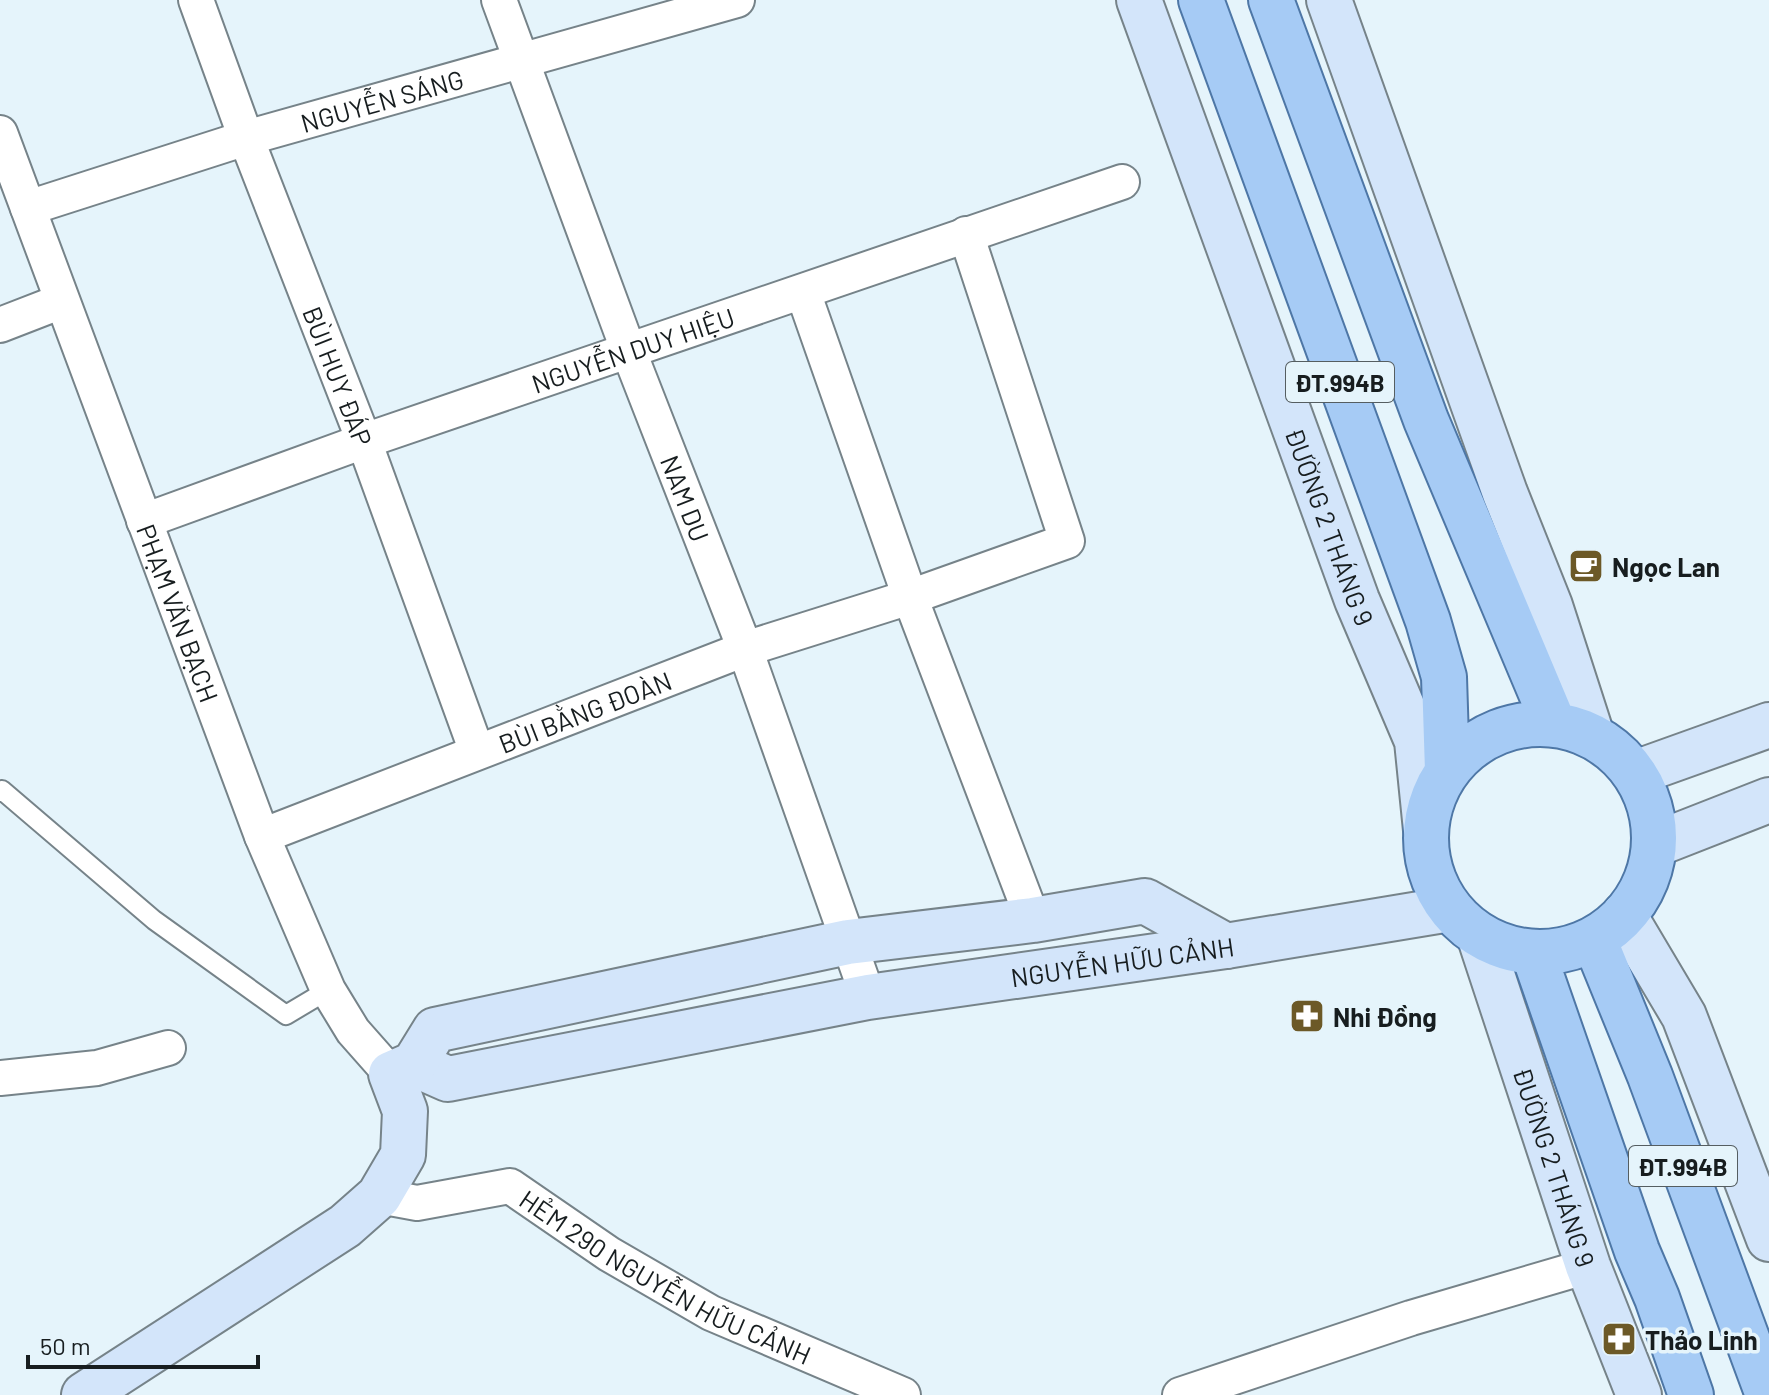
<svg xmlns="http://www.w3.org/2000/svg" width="1769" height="1395" font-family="Barlow,sans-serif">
<rect width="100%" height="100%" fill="#e5f4fb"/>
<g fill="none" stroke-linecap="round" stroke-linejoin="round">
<g stroke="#768389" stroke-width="22">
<path id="lane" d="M0,792L2,790L154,920L286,1015L328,990"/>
</g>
<g stroke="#768389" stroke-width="38">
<g id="street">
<path id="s1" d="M196,0L246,138L364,441L477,752"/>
<path id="s2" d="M499,0L629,352L745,649L868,997"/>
<path id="s3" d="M0,133L262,836L328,990L353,1031L391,1074"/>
<path id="s4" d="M28,208L246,138L737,0"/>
<path d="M803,292L910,597L1033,920"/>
<path d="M0,325L62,301"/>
<path id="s5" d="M144,521L364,441L1122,182"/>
<path id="s6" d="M262,836L745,649L910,597L1067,541L966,234"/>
<path d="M0,1078L97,1068L168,1048"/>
<path id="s7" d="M379,1196L417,1203L510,1186L609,1254L711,1313L903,1395"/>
<path d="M1180,1395L1411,1318L1588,1266"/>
</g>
</g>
<g stroke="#768389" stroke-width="48">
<g id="secondary">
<path id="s8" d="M1139,0L1357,600L1417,741L1426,830"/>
<path d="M1329,0L1505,493L1550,606L1592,736"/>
<path d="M1635,773L1769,725"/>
<path d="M1654,845L1769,800"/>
<path d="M1624,915L1684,1016L1769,1239"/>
<path id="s9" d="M1479,935L1588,1266L1639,1395"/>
<path id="s10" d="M414,1064L448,1079L868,997L1226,946L1450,909"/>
<path d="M84,1395L345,1226L379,1196L403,1155L405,1111L391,1074L414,1064L435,1030L848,942L1033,920L1145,901L1226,946"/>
</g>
</g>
<g stroke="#4e77a6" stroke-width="48">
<path id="primary" d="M1201,0L1428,621L1444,677L1447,771
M1271,0L1426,420L1554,724
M1426 838a114 114 0 1 1 228 0a114 114 0 1 1-228 0Z
M1594,939L1650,1076L1768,1395
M1533,952L1637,1251L1657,1298L1691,1395"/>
</g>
<use href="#lane" stroke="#fff" stroke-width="18"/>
<use href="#street" stroke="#fff" stroke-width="34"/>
<use href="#secondary" stroke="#d3e5fa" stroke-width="44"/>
<use href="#primary" stroke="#a6cbf5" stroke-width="44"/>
</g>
<defs>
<g id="cafe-square" transform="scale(1.8)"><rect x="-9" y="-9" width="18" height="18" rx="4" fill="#6c5927" stroke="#e5f4fb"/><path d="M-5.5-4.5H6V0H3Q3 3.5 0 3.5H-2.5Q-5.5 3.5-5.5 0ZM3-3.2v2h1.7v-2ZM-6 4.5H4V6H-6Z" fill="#fff"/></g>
<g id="pharmacy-square" transform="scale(1.8)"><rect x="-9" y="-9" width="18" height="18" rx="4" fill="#6c5927" stroke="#e5f4fb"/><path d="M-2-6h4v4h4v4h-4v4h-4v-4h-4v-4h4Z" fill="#fff"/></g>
</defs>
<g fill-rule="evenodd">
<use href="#cafe-square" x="1586" y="566"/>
<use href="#pharmacy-square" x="1307" y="1016"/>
<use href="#pharmacy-square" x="1619" y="1339"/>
</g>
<g text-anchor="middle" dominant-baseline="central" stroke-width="7" stroke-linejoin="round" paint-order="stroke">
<g fill="#e5f4fb" stroke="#555e61" stroke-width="2">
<rect x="1286" y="362" width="108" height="40" rx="6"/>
<rect x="1629" y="1146" width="108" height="40" rx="6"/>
</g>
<g font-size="24" font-weight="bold" fill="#171d1f">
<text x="1340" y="382">ĐT.994B</text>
<text x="1683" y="1166">ĐT.994B</text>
</g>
<g font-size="26" fill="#171d1f" stroke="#e5f4fb">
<text stroke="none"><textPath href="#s4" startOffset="370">NGUYỄN SÁNG</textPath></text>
<text stroke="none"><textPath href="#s5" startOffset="518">NGUYỄN DUY HIỆU</textPath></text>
<text stroke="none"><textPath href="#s1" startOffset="402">BÙI HUY ĐÁP</textPath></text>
<text stroke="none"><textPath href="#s2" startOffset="532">NAM DU</textPath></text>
<text stroke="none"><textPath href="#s8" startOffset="560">ĐƯỜNG 2 THÁNG 9</textPath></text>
<text stroke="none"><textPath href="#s3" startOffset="512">PHẠM VĂN BẠCH</textPath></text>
<text stroke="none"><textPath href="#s6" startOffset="346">BÙI BẰNG ĐOÀN</textPath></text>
<text stroke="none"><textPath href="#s10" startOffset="722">NGUYỄN HỮU CẢNH</textPath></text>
<text stroke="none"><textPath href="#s9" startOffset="244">ĐƯỜNG 2 THÁNG 9</textPath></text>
<text stroke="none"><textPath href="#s7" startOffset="314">HẺM 290 NGUYỄN HỮU CẢNH</textPath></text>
</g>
<g font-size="26" font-weight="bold" fill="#171d1f" stroke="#e5f4fb" text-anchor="start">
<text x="1612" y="566">Ngọc Lan</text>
<text x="1333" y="1016">Nhi Đồng</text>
<text x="1645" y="1339">Thảo Linh</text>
</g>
</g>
<path d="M28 1355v12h230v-12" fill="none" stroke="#171d1f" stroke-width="4"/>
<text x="40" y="1355" font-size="24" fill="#171d1f" stroke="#e5f4fb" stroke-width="6" paint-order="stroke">50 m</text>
</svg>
